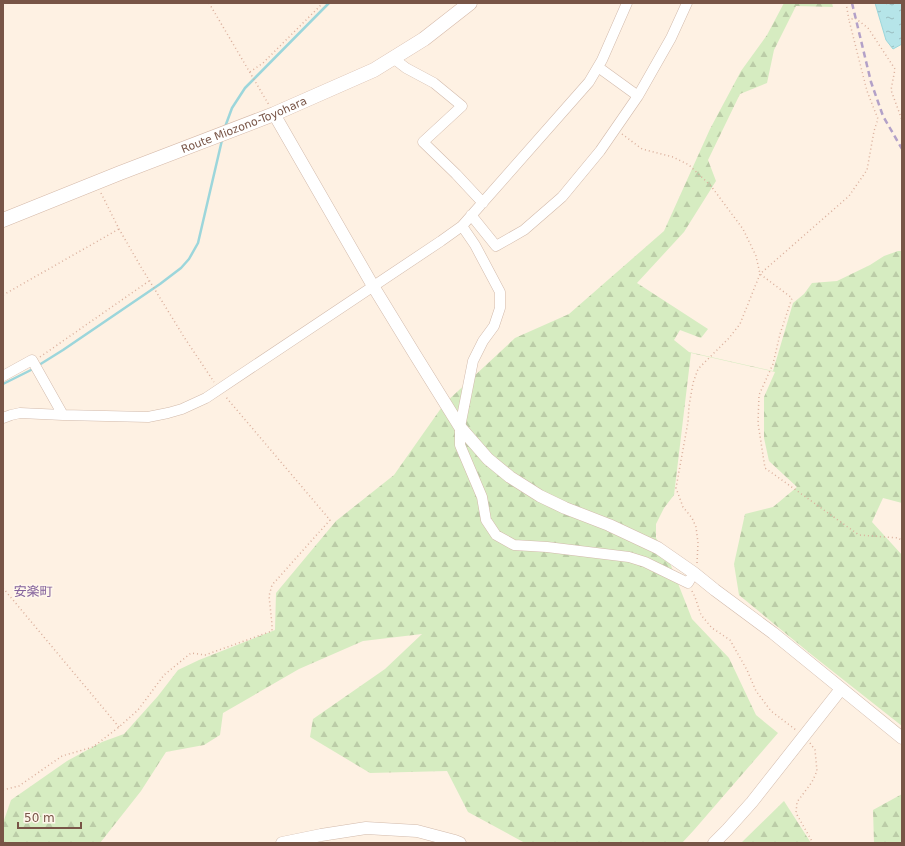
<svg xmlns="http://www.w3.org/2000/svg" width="905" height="846" font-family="'DejaVu Sans','Noto Sans JP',sans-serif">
<defs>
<pattern id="forest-firs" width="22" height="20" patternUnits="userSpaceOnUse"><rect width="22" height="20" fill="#d6ecc1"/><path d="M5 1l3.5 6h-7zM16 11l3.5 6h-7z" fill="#bbcca7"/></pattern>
<pattern id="water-ripples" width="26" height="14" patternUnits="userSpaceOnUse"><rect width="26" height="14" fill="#b6e5e9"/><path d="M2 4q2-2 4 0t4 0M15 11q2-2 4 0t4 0" fill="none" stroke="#99bcbf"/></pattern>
</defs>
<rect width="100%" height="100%" fill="#fef1e3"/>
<path fill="url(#forest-firs)" d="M784,3H832L833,7L796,6L774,50L767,83L740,94L708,160L716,181L684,232L637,283L708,329L701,338L680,330L674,340L689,352L773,371L793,303L804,294L812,283L837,281L870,265L884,256L898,251H902V503L883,498L872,522L902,555V726L812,655L739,595L734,564L745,514L773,507L797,487L769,461L764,438V397L775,372L691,353L674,495L664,508L656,524V538L668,558L692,619L729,658L756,715L778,733L694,830L682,843H525L468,812L447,771L370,773L310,737L313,719L385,669L422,634L363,641L299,669L223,713L220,735L204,745L166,752L141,791L100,843H3V823L11,800L67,761L102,742L124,734L158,696L178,670L199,660L275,630L276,593L336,521L394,475L444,404L515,338L569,314L664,231L710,129L741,71L767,35Z
M902,794V843H874L873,810Z
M784,801L811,843H741Z"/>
<path fill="url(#water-ripples)" stroke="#9cd6db" d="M875,3H902V44L893,49L886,40Z"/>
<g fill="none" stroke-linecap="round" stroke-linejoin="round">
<path stroke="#9cd6db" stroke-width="2.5" d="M225,127L232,108L245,88L329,3
M39,365L63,350L160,284L181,268L189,259L198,243L222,140
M3,384L35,368"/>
<g stroke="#d2baab" stroke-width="11">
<path id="minor" d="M393,58L406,68L434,83L462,106L423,142L456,174L483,203
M598,67L638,96
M471,215L496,246L524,230L562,197L600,151L638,96L671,38L687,3
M462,226L475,245L500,292V308L494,326L483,341L473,361L460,427V445L482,497L486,520L496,535L514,545L547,547L629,557L645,562L688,583L694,573
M3,376L32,360L63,415
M3,418L11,415L20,413L63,415L148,417L168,413L182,409L206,398L441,241L462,226L589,82L602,60L627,3"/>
</g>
<g stroke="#d2baab" stroke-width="13">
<path id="tertiary" d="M274,114L373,286L414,353L460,427L488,459L510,477L540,496L565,508L609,525L658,548L694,573L715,590L773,633L902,738
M282,843L321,835L366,828L417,831L455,841L460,843
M714,843L727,830L752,802L841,689"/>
</g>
<g stroke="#d5b9a9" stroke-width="15">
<g id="secondary">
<path id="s1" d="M3,220L120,173L274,114L374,70L424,39L470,3"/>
</g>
</g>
<path stroke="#daaf9c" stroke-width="1.5" stroke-dasharray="1 3" stroke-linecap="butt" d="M209,3L269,105
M846,3L849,20L855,18L868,28L895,69L891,90L902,120
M250,72L263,63L323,3
M622,134L642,149L673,157L689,165L711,186L743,229L756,256L760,274L792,298L780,334L773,364L759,395L758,423L765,468L859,535L899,538L902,542
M101,193L119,229L141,267L184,337L214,382
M3,295L119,229
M40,357L149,281
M697,563L698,543L696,527L692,518L683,507L676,488L688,422L689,406L693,383L698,369L729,338L740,324L760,274L849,196L867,170L874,131L878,119L867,91L849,20
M3,588L119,727
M692,591L695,597L701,615L712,628L730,640L747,670L756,691L771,711L796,730
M810,743L815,750L817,771L812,782L797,802L796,813L813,843
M3,790L19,786L62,756L93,747L119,727L138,710L164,675L191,653L205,655L272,631V624L269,596L272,585L330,520L225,396"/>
<use href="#minor" stroke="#fff" stroke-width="10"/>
<use href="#tertiary" stroke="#fff" stroke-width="12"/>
<use href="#secondary" stroke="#fff" stroke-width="14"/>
<path stroke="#b3a1c8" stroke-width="2.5" stroke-dasharray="6 4" stroke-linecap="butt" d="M852,3L871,82L883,116L902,149"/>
</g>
<g text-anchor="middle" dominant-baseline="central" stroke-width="3.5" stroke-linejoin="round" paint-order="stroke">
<g font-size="11" fill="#785547" stroke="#fff6eb">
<text stroke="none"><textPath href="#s1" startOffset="259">Route Miozono-Toyohara</textPath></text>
</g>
<g font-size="13" fill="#84629c" stroke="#fff6eb">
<text x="33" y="591">安楽町</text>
</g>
</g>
<rect width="905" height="846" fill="none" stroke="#785547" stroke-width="8"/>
<path d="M18 822v6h63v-6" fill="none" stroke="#785547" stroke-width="2"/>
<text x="24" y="822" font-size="12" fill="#785547" stroke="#fff6eb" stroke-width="3" paint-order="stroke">50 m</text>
</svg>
